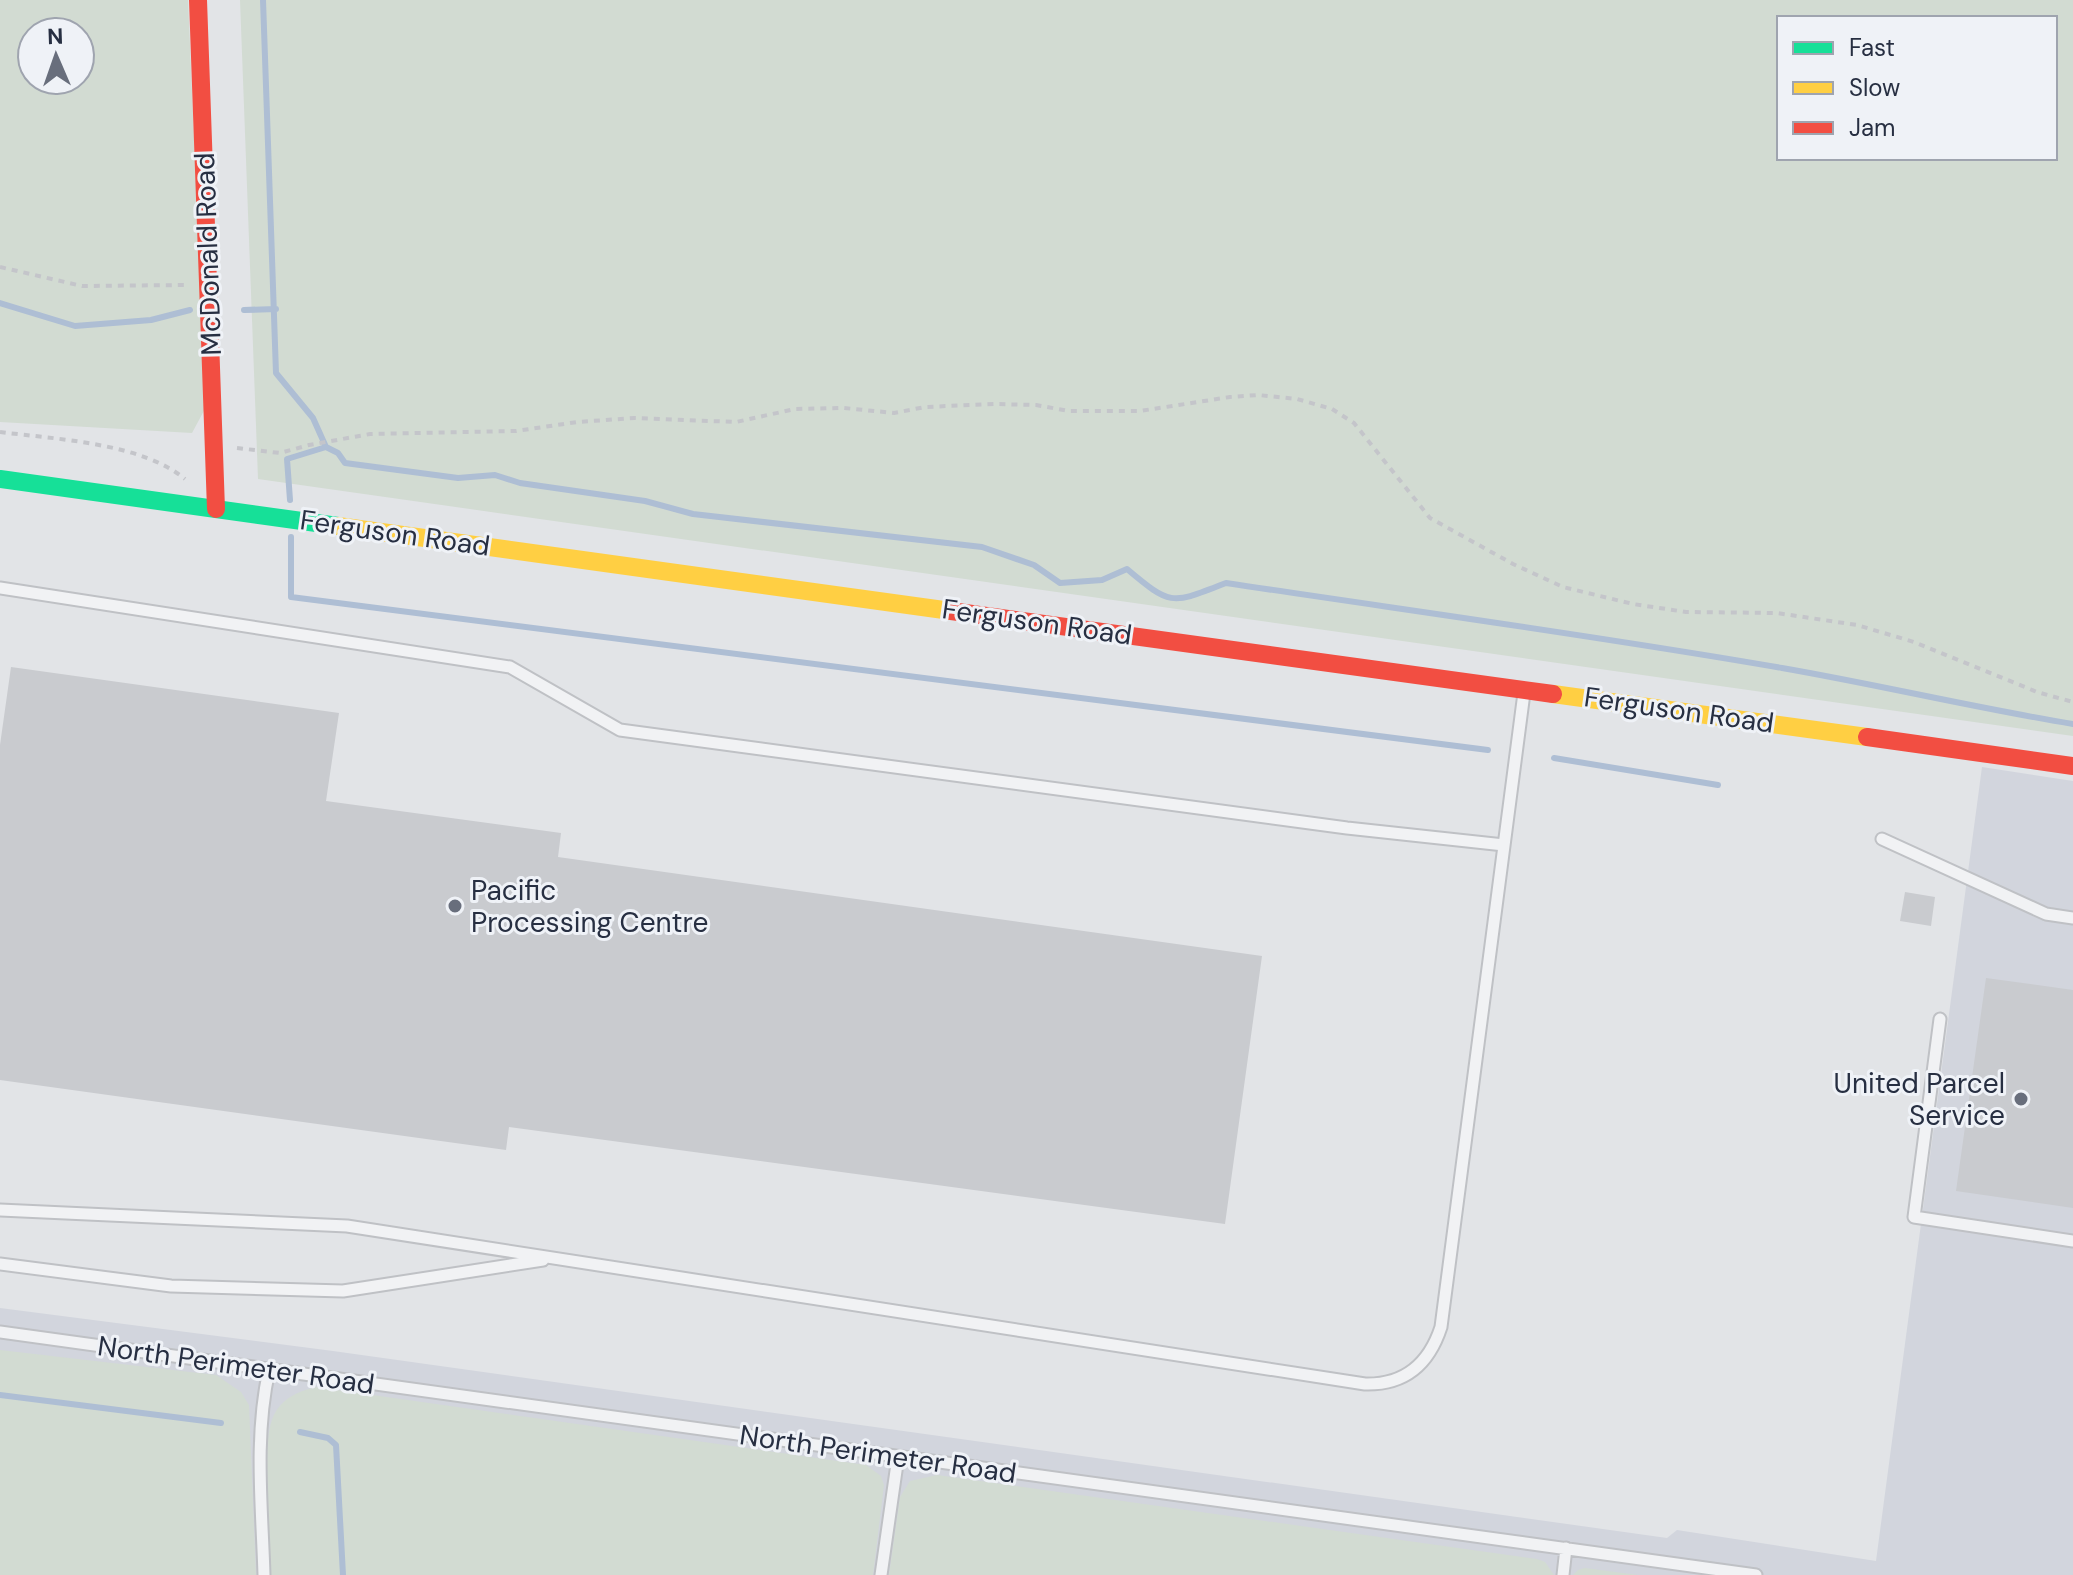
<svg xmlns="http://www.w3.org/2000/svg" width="2073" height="1575" font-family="'DM Sans',sans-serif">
<rect width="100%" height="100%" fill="#e2e4e7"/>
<path fill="#d2d5dd" d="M1982,767L2073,781V1575H0V1308L333,1351L1667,1538L1677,1530L1876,1561Z"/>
<path fill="#d2dbd2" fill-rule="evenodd" d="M0,0H188L206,407L192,433L0,422ZM32,32H80V80H32Z
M240,0H2073V736L258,479ZM1779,18H2055V158H1779Z
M0,1350L216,1375L241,1392L249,1405L256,1575H0Z
M316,1387L866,1465L881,1476L884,1485L873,1575H271C270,1539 259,1440 275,1413C284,1397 300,1391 316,1387Z
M937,1475L1537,1559L1545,1562L1554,1575H889L900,1497L910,1481Z
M1585,1568L1638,1575H1573L1578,1570Z"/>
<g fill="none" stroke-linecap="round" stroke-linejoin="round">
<path stroke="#aebed4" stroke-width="6" d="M263,0L276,373L313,418L326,447L287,459L290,500
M0,303L75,326L151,320L190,310
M244,310L276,309
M326,447L338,453L345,463L458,478L495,475L520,483L645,501L693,514L982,547L1034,565L1060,583L1102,580L1127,569C1172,607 1172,604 1226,583C1412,611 1598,636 1782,668C1880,685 1975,708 2073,724
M291,537V597L1488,750
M1554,758L1718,785
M0,1395L221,1423
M300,1432L328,1438L336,1445L343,1575"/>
</g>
<path fill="#c9cbcf" d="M11,667L339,713L326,801L561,833L558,857L1262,956L1225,1224L509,1127L506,1150L0,1080V745Z
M1905,892L1935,897L1931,926L1900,921Z
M1986,978L2073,990V1208L1956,1191Z"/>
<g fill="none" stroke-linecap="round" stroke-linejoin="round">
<g stroke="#bfc1c5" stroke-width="15">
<path id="lane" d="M0,588L510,667L620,730L1347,828L1504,845
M1882,839L2046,914L2073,918
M1940,1019L1914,1217L2073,1241
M0,1210L347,1226L1365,1384C1405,1385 1429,1364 1441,1327L1524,693
M0,1264L171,1286L343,1291L543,1260
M0,1332L1756,1575
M264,1575C262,1507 254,1437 269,1370
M881,1575L898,1457
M1563,1575L1566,1548"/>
</g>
<path stroke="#c4c5ca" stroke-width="4" stroke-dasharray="6 6" stroke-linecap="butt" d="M0,267L82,286L185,285
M0,432C55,439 142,443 185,479
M237,448L280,453L309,445L370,434L516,431L577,422L634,418L736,422L795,409L844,408L894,413L925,407L995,404L1036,405L1069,411H1140L1230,397L1258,395L1297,399L1332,409L1354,423L1430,518L1513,564L1563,587L1633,604L1686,612L1777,613L1857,625L1914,642L2037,692L2073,702"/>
<use href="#lane" stroke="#f1f2f4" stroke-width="11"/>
<path stroke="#16e098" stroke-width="18" d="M0,479L338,526"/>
<path stroke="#ffcf43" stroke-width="18" d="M338,526L951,611
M1553,694L1867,737"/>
<path stroke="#f24e42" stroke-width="18" d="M198,0L216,509
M951,611L1553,694
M1867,737L2073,766"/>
</g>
<g fill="#686e7c" stroke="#eff2f7" stroke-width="3">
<circle cx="455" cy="906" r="8"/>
<circle cx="2021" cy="1099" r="8"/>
</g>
<g text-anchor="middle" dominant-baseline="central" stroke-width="6" stroke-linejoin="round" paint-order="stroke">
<g font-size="28" fill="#272f42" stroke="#eff2f7">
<text transform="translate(208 254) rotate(-92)">McDonald Road</text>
<text transform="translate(395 533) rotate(8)">Ferguson Road</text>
<text transform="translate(1037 622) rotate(8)">Ferguson Road</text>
<text transform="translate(1679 710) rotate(8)">Ferguson Road</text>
<text transform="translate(236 1365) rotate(8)">North Perimeter Road</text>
<text transform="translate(878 1454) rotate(8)">North Perimeter Road</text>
</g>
<g font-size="28" fill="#272f42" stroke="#eff2f7" text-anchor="start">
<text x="471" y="890">Pacific<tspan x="471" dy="32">Processing Centre</tspan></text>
<text x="2005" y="1083" text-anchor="end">United Parcel<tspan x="2005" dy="32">Service</tspan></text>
</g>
</g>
<rect x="1777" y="16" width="280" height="144" fill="#eff2f7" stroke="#9fa4af" stroke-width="2"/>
<rect x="1793" y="42" width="40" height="12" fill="#16e098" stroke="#9fa4af" stroke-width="2"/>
<text x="1849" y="56" font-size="24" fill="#272f42">Fast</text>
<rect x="1793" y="82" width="40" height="12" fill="#ffcf43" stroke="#9fa4af" stroke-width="2"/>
<text x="1849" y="96" font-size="24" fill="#272f42">Slow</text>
<rect x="1793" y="122" width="40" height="12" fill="#f24e42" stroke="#9fa4af" stroke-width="2"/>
<text x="1849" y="136" font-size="24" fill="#272f42">Jam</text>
<g transform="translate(56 56) rotate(358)"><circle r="38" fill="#eff2f7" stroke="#9fa4af" stroke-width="2"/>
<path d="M0-6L14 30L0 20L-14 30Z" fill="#686e7c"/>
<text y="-12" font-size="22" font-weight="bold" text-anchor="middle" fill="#272f42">N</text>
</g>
</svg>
